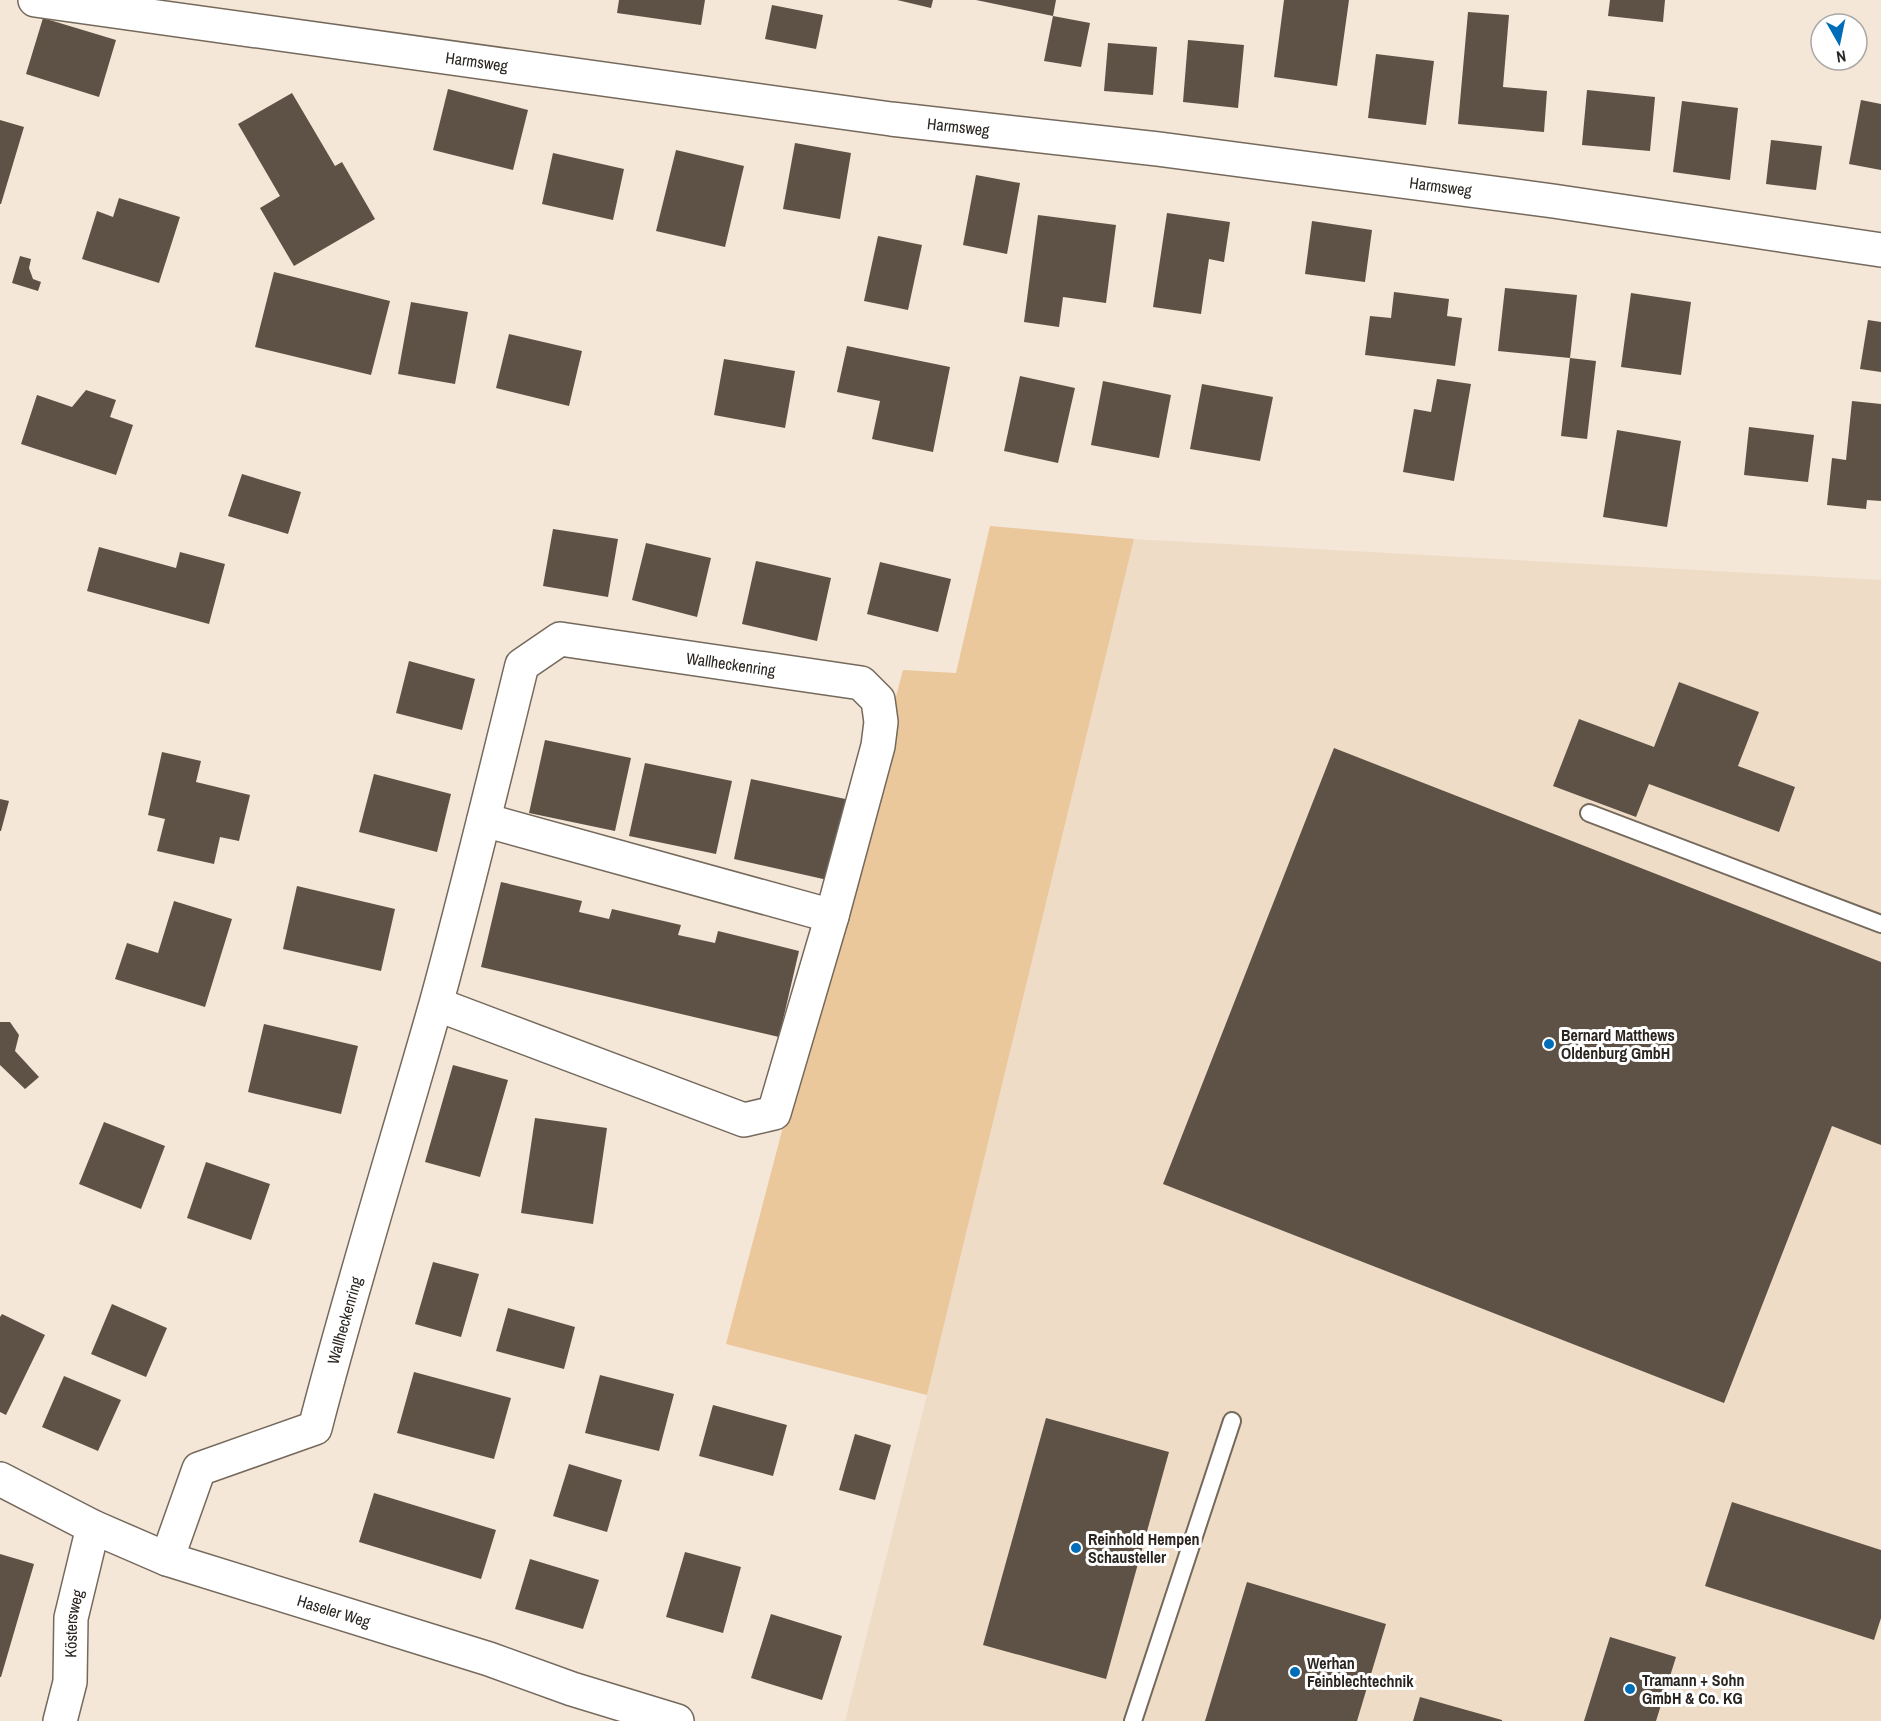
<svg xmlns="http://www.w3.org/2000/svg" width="1881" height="1721" font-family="'Archivo Narrow',sans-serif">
<rect width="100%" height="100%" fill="#f4e7d8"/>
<path fill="#eedcc7" d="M1134,539L1881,580V1721H845L927,1395Z"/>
<path fill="#ebc79c" d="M990,526L1134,539L927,1395L726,1344L903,670L956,673Z"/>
<path fill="#5d5245" d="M619,0H705L701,25L617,13Z
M897,0H933L931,8Z
M976,0H1056L1053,16L1090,23L1081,67L1044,61L1053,16Z
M1284,0H1349L1337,86L1274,77Z
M1610,0H1665L1663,22L1608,16Z
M772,5L823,15L816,49L765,39Z
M1468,12L1509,15L1503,87L1547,91L1544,132L1458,124Z
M43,18L116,40L99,97L26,74Z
M1188,40L1244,45L1238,108L1183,102Z
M1108,43L1157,47L1153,95L1104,91Z
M1376,54L1434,61L1426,125L1368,118Z
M448,89L528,110L513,170L433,150Z
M1587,90L1655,97L1650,151L1582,145Z
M292,93L335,166L342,162L375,219L294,266L260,208L280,196L238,124Z
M1861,100L1881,104V170L1849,164Z
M1682,101L1738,108L1730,180L1673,172Z
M0,120L24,127L1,204H0Z
M1771,140L1822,146L1816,190L1766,184Z
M795,143L851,153L840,219L783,209Z
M676,150L744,166L725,247L656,231Z
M553,153L624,169L613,220L542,204Z
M976,175L1020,183L1007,254L963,245Z
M119,198L180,217L159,283L82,259L97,211L113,217Z
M1167,213L1230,222L1224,262L1209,259L1201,314L1153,307Z
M1038,215L1116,225L1106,303L1063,297L1059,327L1024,322Z
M1312,221L1372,230L1365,282L1305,274Z
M878,236L922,245L908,310L864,301Z
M20,256L31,259L29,268L33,279L41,282L38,291L12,283Z
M274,272L390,301L371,375L255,347Z
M1505,288L1577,295L1570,358L1498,351Z
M1394,292L1449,299L1447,316L1462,318L1455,366L1365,355L1370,316L1391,318Z
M1631,293L1691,302L1681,375L1621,367Z
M411,302L468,312L455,384L398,374Z
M1868,320L1881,322V372L1860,369Z
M509,334L582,351L569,406L496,388Z
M847,346L950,367L933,452L872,439L880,401L837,392Z
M1570,358L1596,361L1587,439L1561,436Z
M724,359L795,371L785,428L714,415Z
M1020,376L1075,388L1058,463L1004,451Z
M1437,379L1471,384L1454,481L1403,472L1414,409L1431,412Z
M1103,381L1171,395L1159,458L1091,445Z
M1202,384L1273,397L1260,461L1190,449Z
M86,390L116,400L110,417L133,425L116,475L21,444L37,395L72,407Z
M1852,401L1881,404V501L1867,500L1866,509L1827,505L1832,458L1846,460Z
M1749,427L1814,435L1808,482L1744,475Z
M1617,430L1681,441L1667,527L1603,517Z
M242,474L301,492L288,534L228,516Z
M553,529L618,539L608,597L543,586Z
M646,543L711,558L697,617L632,600Z
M99,547L176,568L180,552L225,564L209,624L87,591Z
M756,561L831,578L817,641L742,624Z
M880,562L951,579L938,632L867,614Z
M409,661L475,679L462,730L396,713Z
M1679,682L1759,712L1738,766L1795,787L1779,832L1649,784L1636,817L1553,786L1579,719L1654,747Z
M545,740L631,758L615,831L529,813Z
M1334,748L1881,962V1145L1832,1126L1724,1403L1163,1184Z
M162,752L201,761L196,782L250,795L239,841L220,837L214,864L157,851L165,819L148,815Z
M645,763L732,781L716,854L629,836Z
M374,774L451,794L437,852L359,832Z
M751,779L850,800L832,881L734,859Z
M0,799L9,801L1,831H0Z
M501,882L582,901L579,912L609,919L612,909L681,925L678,935L715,943L718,931L799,951L779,1037L481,967Z
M297,886L395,909L381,971L283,949Z
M174,901L232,919L205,1007L115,979L127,943L158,953Z
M0,1022H10L19,1035L15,1051L39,1077L25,1089L0,1065Z
M264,1024L358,1046L341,1114L248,1092Z
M453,1065L508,1080L480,1177L425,1162Z
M535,1118L607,1128L593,1224L521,1213Z
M104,1122L165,1146L141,1209L79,1184Z
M206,1162L270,1184L251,1240L187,1218Z
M433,1262L479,1274L461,1337L415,1324Z
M112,1304L167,1328L146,1377L91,1354Z
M508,1308L575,1327L564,1369L496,1351Z
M2,1314L45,1335L6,1415L0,1412V1317Z
M414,1372L511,1398L494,1459L397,1433Z
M600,1375L674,1394L659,1451L585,1433Z
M64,1376L121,1400L98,1451L42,1427Z
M713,1405L787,1425L773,1476L699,1456Z
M1046,1418L1169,1452L1106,1679L983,1645Z
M855,1434L891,1445L875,1500L839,1490Z
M569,1464L622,1480L607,1532L553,1516Z
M374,1493L496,1530L481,1579L359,1542Z
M1732,1502L1881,1550V1618L1874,1640L1705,1586Z
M685,1552L741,1567L723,1633L666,1617Z
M0,1554L34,1564L1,1677H0Z
M530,1559L599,1580L583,1629L515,1609Z
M1247,1582L1386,1624L1357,1721H1205Z
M771,1614L842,1636L822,1700L751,1678Z
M1610,1637L1676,1657L1656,1721H1584Z
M1420,1697L1502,1720V1721H1413Z"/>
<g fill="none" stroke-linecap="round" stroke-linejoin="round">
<g stroke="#75695c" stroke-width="20">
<path id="lane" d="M1589,813L1881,924
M1133,1721L1232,1421"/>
</g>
<g stroke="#75695c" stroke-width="36">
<g id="street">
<path id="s1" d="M35,0L891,119L1158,149L1553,201L1881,250"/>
<path d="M484,820L832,916"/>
<path id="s2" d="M0,1479L93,1527L167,1559L489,1659L572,1689L677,1721"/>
<path id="s3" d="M167,1559L199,1469L315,1428C352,1285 396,1145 436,1004C467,891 494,778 522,665L560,639L861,683L878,700L881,722L878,746L832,916L774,1113L744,1120L436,1004"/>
<path id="s4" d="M60,1721L70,1682L71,1618L93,1527"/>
</g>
</g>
<use href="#lane" stroke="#fff" stroke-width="16"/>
<use href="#street" stroke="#fff" stroke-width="33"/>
</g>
<g fill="#006db8" stroke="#fff" stroke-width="2">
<circle cx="1549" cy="1044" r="6"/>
<circle cx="1076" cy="1548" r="6"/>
<circle cx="1295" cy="1672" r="6"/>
<circle cx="1630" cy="1689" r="6"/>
</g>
<g text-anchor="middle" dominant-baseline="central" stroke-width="6" stroke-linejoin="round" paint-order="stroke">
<g font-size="16" fill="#2a2520" stroke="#fff">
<text stroke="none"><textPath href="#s1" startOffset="446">Harmsweg</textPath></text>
<text stroke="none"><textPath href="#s1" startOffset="932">Harmsweg</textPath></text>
<text stroke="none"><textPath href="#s1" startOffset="1418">Harmsweg</textPath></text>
<text stroke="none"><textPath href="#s3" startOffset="1228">Wallheckenring</textPath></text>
<text stroke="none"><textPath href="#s3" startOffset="330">Wallheckenring</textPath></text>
<text stroke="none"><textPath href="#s2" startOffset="360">Haseler Weg</textPath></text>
<text stroke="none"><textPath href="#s4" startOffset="99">Köstersweg</textPath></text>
</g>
<g font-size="16" font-weight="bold" fill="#2a2520" stroke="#fff" text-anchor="start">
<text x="1561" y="1035">Bernard Matthews<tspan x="1561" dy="18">Oldenburg GmbH</tspan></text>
<text x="1088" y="1539">Reinhold Hempen<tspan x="1088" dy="18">Schausteller</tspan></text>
<text x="1307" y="1663">Werhan<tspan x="1307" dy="18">Feinblechtechnik</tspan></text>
<text x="1642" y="1680">Tramann + Sohn<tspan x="1642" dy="18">GmbH &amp; Co. KG</tspan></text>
</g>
</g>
<g transform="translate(1839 42) rotate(171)"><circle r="28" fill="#ffffff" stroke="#aaa8a6" stroke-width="1.5"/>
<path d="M0-4.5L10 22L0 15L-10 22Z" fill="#006db8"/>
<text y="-9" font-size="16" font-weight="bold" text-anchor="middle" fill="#2a2520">N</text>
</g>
</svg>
